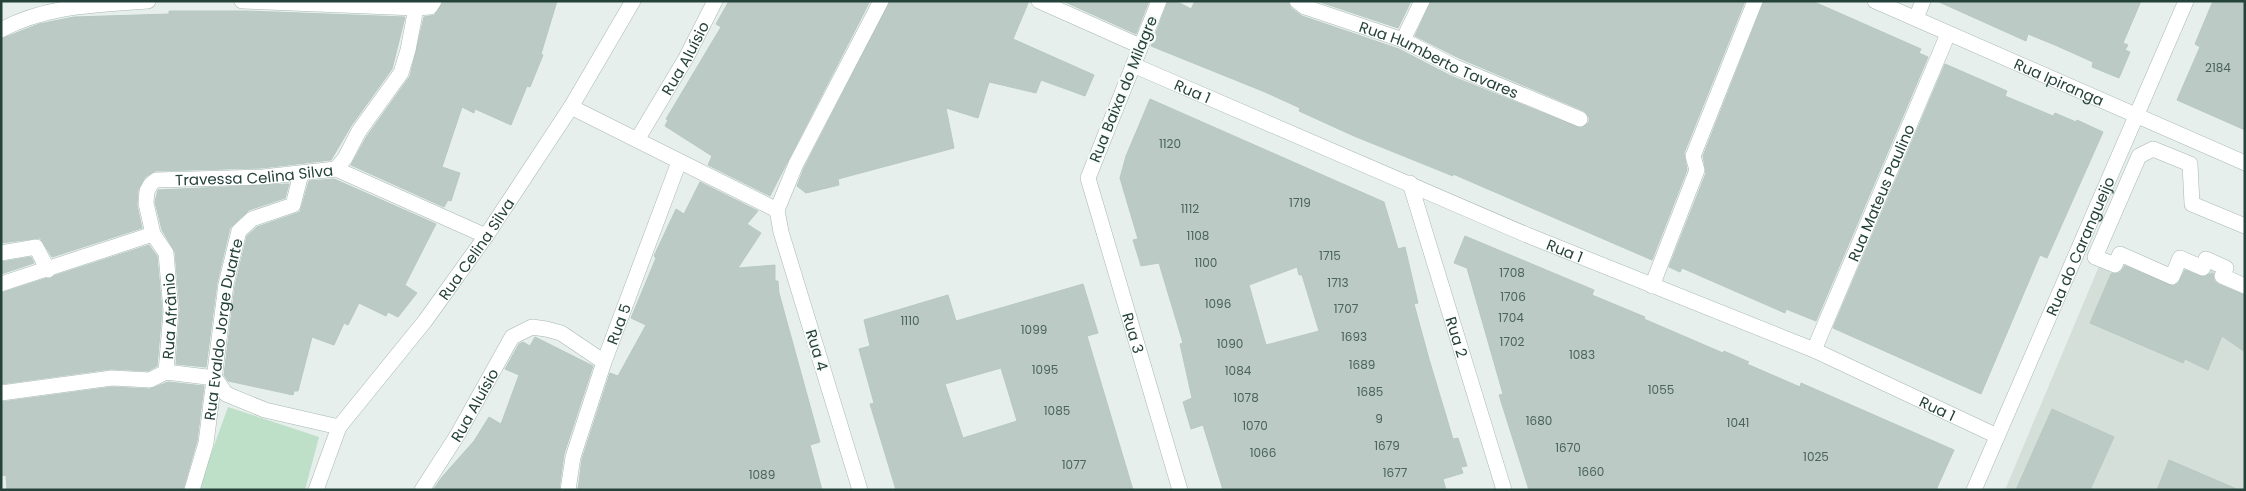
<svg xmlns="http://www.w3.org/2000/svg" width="2246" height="491" font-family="Poppins,sans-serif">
<rect width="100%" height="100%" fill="#e6efeb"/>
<path fill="#d4dfda" d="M2120,254L2172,277L2180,258L2206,259L2245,286V490H2005L2102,259Z"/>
<path fill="#bfe0c8" d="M228,407L319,437L305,490H198Z"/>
<path fill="#bbcac4" stroke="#b8c9c2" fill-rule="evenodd" d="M443,1H557L541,54L543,55L530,87L527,86L511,125L475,109L474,113L462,107L442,167L460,173L451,201L448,200L444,207L351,165L367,136L410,76L424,17L435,15Z
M729,1H870L770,196L708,165L712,156L665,126L668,120L666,119L721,27L716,24Z
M890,1H1029L1013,39L1094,75L1085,96L1041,80L1036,93L989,82L978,118L946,108L954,148L838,179L839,185L806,193L797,186L804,168Z
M1063,1H1149L1136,34Z
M1168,1H1176L1191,9L1195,1H1288L1291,8L1302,16L1399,49L1451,76L1581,128L1589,122V117L1584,111L1459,58L1415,36L1431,1H1745L1684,153L1687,170L1652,260L1453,174V176L1354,136L1299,111L1300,108L1265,92L1151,46Z
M1317,1H1411L1398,28Z
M1764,1H1812L1921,49L1919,53L1928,57L1816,321L1786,309L1785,313L1682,268L1680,272L1669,267L1706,173L1703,156Z
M1937,1H2141L2123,43L2128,45L2125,50L2130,52L2119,78L2092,67L2093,62L2055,45L2028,34L2026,41Z
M2213,1H2245V130L2177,100L2200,47L2195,44Z
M169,11H246L405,17L392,69L351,126L331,160L262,168L155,171L145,177L138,190L137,205L142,228L52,257L40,238L1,243V39L39,24L74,17L169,14Z
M1945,64L2007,91L2005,96L2053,116L2055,113L2076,122L2077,120L2103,132L2047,258L2040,255L1981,394L1833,328Z
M1150,99L1384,202L1398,249L1405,247L1418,303L1414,304L1429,359L1453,439L1458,438L1467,466L1461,467L1463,473L1443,479L1446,490H1223L1203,425L1191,429L1183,402L1192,398L1180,344L1183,343L1159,263L1141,266L1133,240L1138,239L1120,178L1126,156ZM1297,267L1299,275H1302L1319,331L1266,345L1249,285Z
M334,179L436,224L405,285L417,293L398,317L388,312L386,316L359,303L348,325L344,323L334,345L312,337L298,391H294L293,395L228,381L224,375L235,286L247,236L257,227L300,212L309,181Z
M700,182L758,211L747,224L761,233L738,268L775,265V281H778L779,293L820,442L810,445L822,490H578L582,459L610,373L618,376L646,325L631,318L656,258L654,256L676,209L684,214Z
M289,184L285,198L249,210L230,228L217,283L206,367L176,364L180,310L175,252L162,230L155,202L158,190Z
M1465,236L1594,290L1592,295L1645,317L1644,319L1723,353L1724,351L1749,362L1747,364L1800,387L1801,383L1954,450L1936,490H1529L1499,395L1503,394L1467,268L1454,263Z
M149,245L157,256L162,311L157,366L148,371L111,369L1,384V293Z
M31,257L34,263L1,274V262Z
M2125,266L2173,286L2178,284L2185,270L2204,277L2213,273L2214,281L2218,284L2245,295V352L2222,336L2208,370L2185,359L2183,363L2090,323L2111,274L2120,273Z
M1083,284L1098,333L1087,336L1133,490H896L870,404L874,403L859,349L870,346L864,320L948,295L956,321ZM1001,368L1017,421L963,438L945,384Z
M535,337L593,366L564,454L559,490H433L442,477L474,441L489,417L501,424L519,375L505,369L519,344L523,342L530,346Z
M168,382L204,386L197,441L183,490H7L6,475L1,476V402L112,387L150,389Z
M2052,409L2114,437L2090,490H2016Z
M2169,460L2239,490H2157Z"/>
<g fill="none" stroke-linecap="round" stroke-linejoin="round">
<g stroke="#a8b8b2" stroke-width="16">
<g id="service">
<path id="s1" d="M1297,1L1305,7L1403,40L1455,67L1580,119"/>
<path d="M1403,40L1422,1"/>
</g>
</g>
<g stroke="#a8b8b2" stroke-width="16">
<path id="pedestrian" d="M2245,226L2192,204L2190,164L2153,149L2139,156L2095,257L2115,265L2120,254L2172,277L2180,258L2203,268L2206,259L2226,268L2222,276L2245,286"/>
</g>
<g stroke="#a8b8b2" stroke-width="16">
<g id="minor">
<path d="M242,1L416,8"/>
<path d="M1039,1L1140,46"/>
<path id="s2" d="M1159,1L1088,178L1180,490"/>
<path id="s3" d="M1875,1L2245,163"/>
<path d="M1916,18L1923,1"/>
<path d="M1,30C46,5 98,5 148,1"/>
<path id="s4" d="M1133,65L1527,235L1814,350L1997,436"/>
<path d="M571,107L777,210"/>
<path id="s5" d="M637,140L686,58L715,1"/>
<path d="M336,169L345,158L359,131L401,73L408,50L416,8L430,7L434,1"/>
<path id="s6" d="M1410,183L1504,490"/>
<path d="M1,253L36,247L48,270"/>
<path d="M1,284L153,234"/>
<path d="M1652,286L1697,170L1693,156L1755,1"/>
<path id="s7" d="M1814,350L1948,34"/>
<path id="s8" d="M166,372L171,311L166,253L153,234L146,203L147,191L151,184L156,180L263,177L336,169L486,236"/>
<path d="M1,393L112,378L150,380L166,372L215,378L226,394L265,410L339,427"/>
<path id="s9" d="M192,490L206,443L226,284L239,231L252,219L293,205L301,174"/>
<path id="s10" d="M316,490L339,427L425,321L486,236L571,107L633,1"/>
<path id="s11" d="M422,490L458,434L512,337L532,327L546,329L561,333L604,362"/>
<path id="s12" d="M568,490L573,457L604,362L679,162"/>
<path d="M860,490L781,232L777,210L796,164L881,1"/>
<path id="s13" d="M1974,490L2186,1"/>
</g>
</g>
<use href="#service" stroke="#fff" stroke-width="15"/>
<use href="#pedestrian" stroke="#fff" stroke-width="15"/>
<use href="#minor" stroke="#fff" stroke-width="15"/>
</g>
<g text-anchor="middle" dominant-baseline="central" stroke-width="4.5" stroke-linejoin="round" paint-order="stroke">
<g font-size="12" fill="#4a645c">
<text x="2218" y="67">2184</text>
<text x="1170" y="143">1120</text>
<text x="1300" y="202">1719</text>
<text x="1190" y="208">1112</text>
<text x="1198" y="235">1108</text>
<text x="1330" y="255">1715</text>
<text x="1206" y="262">1100</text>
<text x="1512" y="272">1708</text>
<text x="1338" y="282">1713</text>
<text x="1513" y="296">1706</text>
<text x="1218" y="303">1096</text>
<text x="1346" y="308">1707</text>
<text x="1511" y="317">1704</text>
<text x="910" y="320">1110</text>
<text x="1034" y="329">1099</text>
<text x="1354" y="336">1693</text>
<text x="1512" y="341">1702</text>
<text x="1230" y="343">1090</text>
<text x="1582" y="354">1083</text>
<text x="1362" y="364">1689</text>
<text x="1045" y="369">1095</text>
<text x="1238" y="370">1084</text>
<text x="1661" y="389">1055</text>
<text x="1370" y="391">1685</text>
<text x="1246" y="397">1078</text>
<text x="1057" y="410">1085</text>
<text x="1379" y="418">9</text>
<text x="1539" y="420">1680</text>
<text x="1738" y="422">1041</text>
<text x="1255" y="425">1070</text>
<text x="1387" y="445">1679</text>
<text x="1568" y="447">1670</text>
<text x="1263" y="452">1066</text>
<text x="1816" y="456">1025</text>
<text x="1074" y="464">1077</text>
<text x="1591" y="471">1660</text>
<text x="1395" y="472">1677</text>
<text x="762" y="474">1089</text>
</g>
<g font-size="15" fill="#24423a" stroke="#f7fbf9">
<text stroke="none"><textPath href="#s5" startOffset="95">Rua Aluísio</textPath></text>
<text stroke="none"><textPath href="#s1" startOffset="154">Rua Humberto Tavares</textPath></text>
<text stroke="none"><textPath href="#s3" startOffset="201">Rua Ipiranga</textPath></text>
<text transform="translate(1123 89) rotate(-68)">Rua Baixa do Milagre</text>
<text stroke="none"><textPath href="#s4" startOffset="65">Rua 1</textPath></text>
<text stroke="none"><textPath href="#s8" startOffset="299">Travessa Celina Silva</textPath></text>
<text stroke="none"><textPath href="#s7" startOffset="171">Rua Mateus Paulino</textPath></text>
<text stroke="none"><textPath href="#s13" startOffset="266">Rua do Carangueijo</textPath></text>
<text stroke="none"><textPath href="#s10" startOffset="292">Rua Celina Silva</textPath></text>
<text stroke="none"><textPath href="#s4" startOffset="470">Rua 1</textPath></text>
<text stroke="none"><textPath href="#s8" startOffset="56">Rua Afrânio</textPath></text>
<text stroke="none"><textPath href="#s12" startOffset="174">Rua 5</textPath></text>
<text stroke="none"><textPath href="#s9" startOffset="164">Rua Evaldo Jorge Duarte</textPath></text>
<text stroke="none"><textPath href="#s2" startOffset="352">Rua 3</textPath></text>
<text stroke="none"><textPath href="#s6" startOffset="161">Rua 2</textPath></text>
<text transform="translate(817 350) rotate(73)">Rua 4</text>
<text stroke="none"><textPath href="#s11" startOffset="100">Rua Aluísio</textPath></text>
<text stroke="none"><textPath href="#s4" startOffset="875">Rua 1</textPath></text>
</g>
</g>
<rect width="2246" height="491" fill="none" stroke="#24423a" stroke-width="5"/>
</svg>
